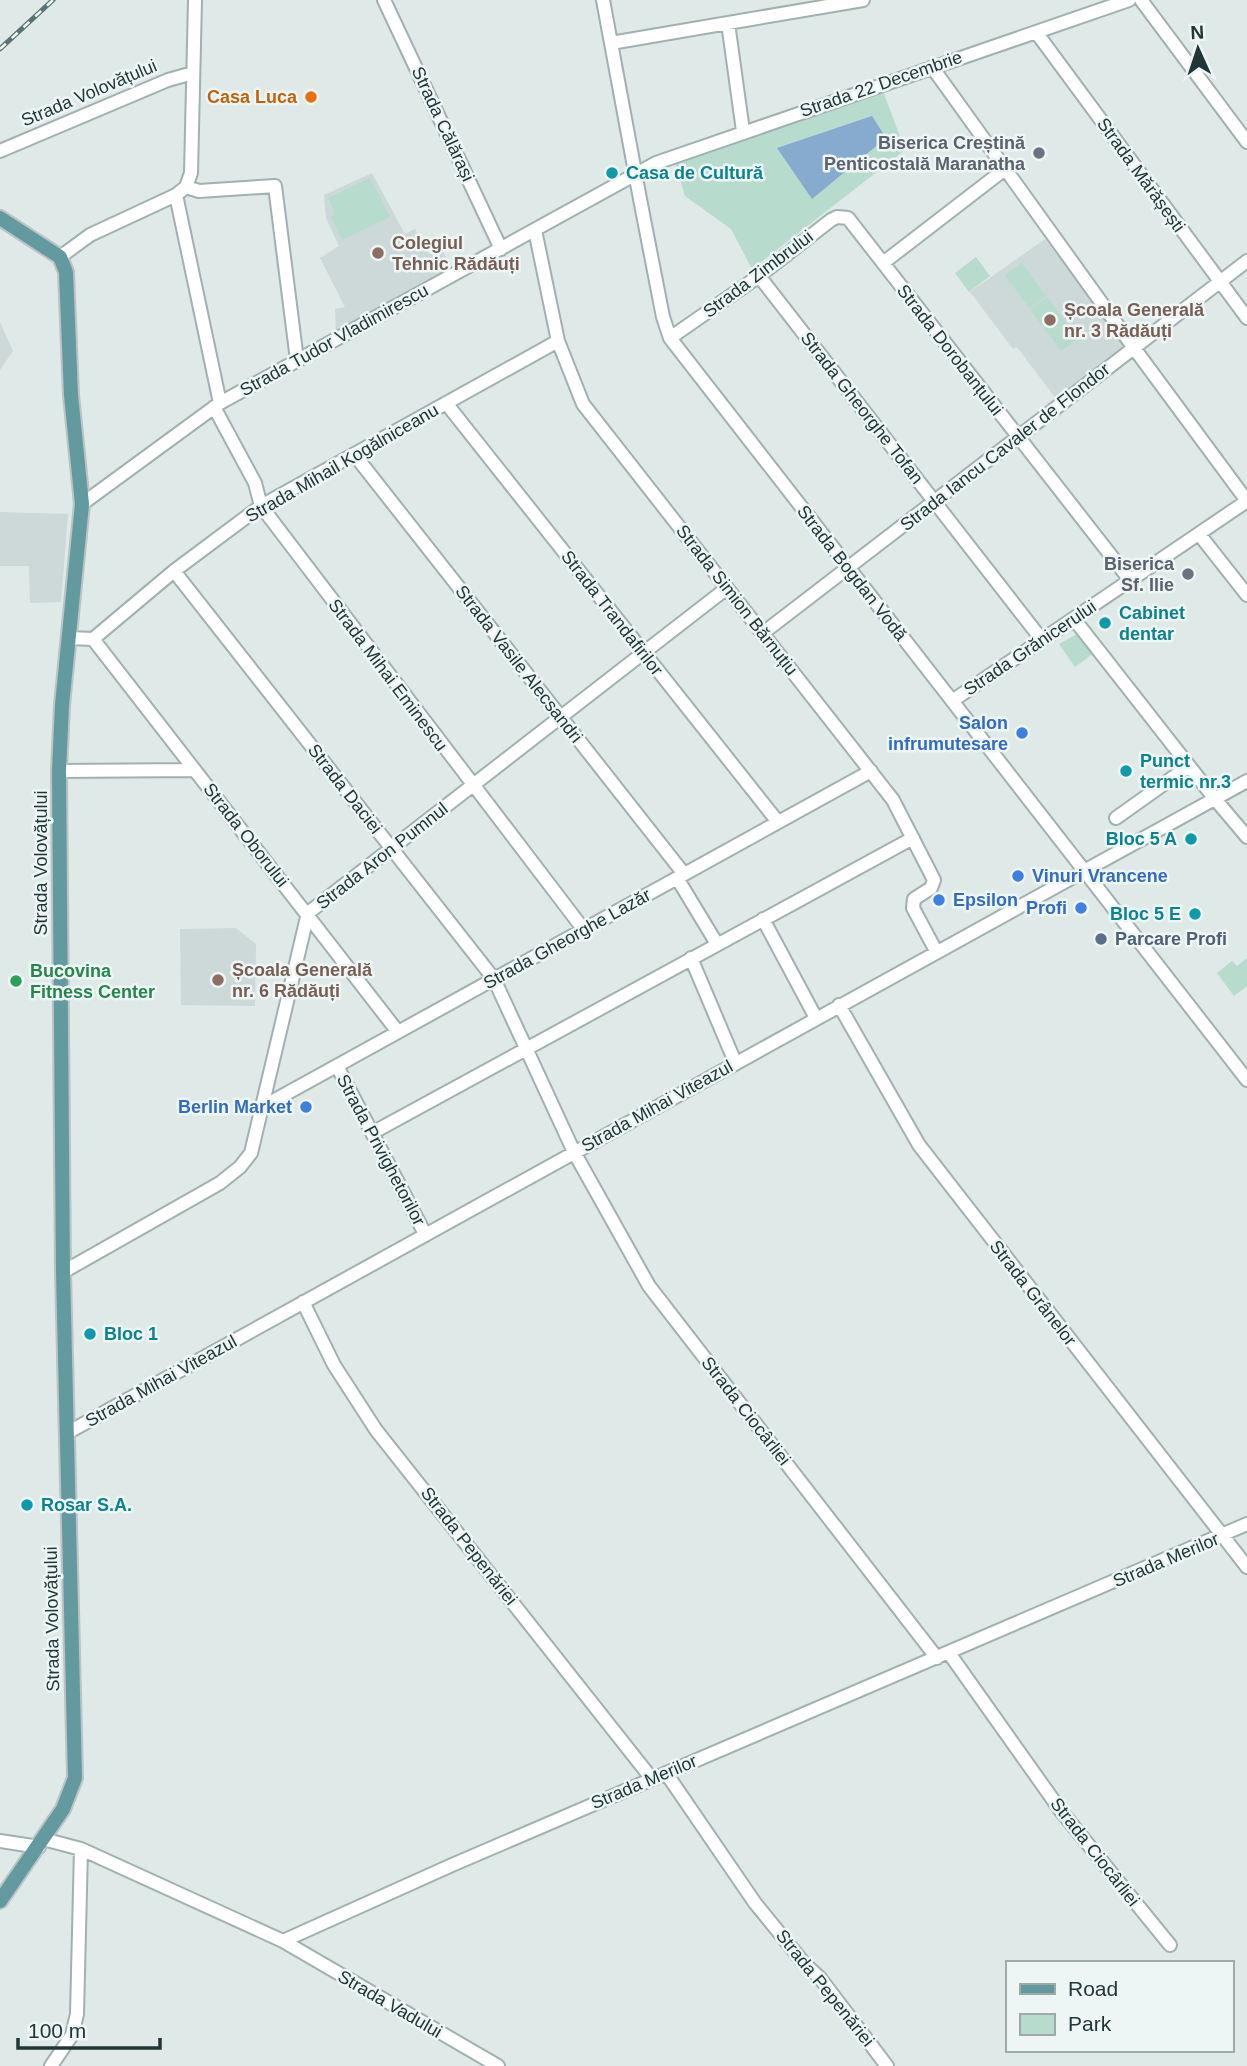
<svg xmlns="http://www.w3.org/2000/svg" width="1247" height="2066" font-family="Arial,sans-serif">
<rect width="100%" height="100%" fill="#dee9e8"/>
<path fill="#ccd9d8" d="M372,173L405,234L415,229L429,254L441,248L451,267L336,331L335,309L345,307L320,258L339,246L326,218L324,195Z
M1045,239L1128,345L1056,399L1017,347L1013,349L970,292Z
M0,322L13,351L0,370Z
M0,512L68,514L61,602L30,603L29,566H0Z
M236,928L256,944L255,1006L181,1005L180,929Z"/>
<path fill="#b7dbcc" d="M883,91L905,150L752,269L731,229L685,196L674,160L743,135Z
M370,178L390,217L342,240L331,217L335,214L328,198Z
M976,257L990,276L969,292L955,273Z
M1022,263L1046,296L1029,308L1005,275Z
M1047,297L1078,339L1061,351L1030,309Z
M1077,634L1083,636L1095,652L1075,667L1059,644Z
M1247,958V986L1234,996L1217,973L1232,961L1237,966Z"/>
<path fill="#86abcf" d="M872,116L886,138L812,199L777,148Z"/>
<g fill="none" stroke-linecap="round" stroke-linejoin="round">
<g stroke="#a1b0b0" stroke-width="16">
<path id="minor" d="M384,0L501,249
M603,0L640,199L663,317L670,338L1247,1080
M1141,0L1247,142
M728,23L743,131
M1036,32L1247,318
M611,43L863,0
M932,67L1134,348L1247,501
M0,151L168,80L193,73
M186,187L199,191L275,186L297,360
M176,195L220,403
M535,230L558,341L583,404L893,800L934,880L931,888L914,899L913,908L936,951
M60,257L90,235L176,195L186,187L191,173L195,0
M883,263L1005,169
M759,276L1042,640
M670,338L759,276L831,220L837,217L848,218L1130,580
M446,403L778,822
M214,407L255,483L261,506L584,930
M354,454L684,874
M82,504L220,403L656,163L1129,0
M1199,534L1247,595
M174,571L494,979L574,1152L649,1286L937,1658
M1074,619L1215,799L1247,837
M763,633L1247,261
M68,638L93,639L174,571L261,506L558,341
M93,639L398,1032
M952,701L1247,501
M59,771L194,770
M1116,818L1189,766
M677,878L717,944
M763,919L816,1018
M691,958L735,1062
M839,1005L919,1145L1247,1567
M337,1066L425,1234
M264,1106L871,771
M372,1133L913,838
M63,1272L220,1183L240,1167L251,1153L308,913L727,588
M303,1302L334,1365L376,1430L652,1779
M67,1433L1247,781
M949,1653L1061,1811L1170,1945
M666,1773L755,1903L803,1962L820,1978L887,2066
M43,1839L81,1849L283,1941L498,2066
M0,1841L39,1847
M283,1941L452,1865L1247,1524
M51,2066L72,2035L77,2014L81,1849"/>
</g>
<g stroke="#bcc3c4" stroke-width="18">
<path id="major" d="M0,218L60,257L66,272L71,395L82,504L62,705L59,771L63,1272L75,1778L63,1809L0,1901"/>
</g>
<use href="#minor" stroke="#fff" stroke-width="12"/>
<use href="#major" stroke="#639a9f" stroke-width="14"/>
<g stroke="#5a7375" stroke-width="5">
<path id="rail" d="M0,49L53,0"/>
</g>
<use href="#rail" stroke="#eef6f5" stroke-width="2.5" stroke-dasharray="8" stroke-linecap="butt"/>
</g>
<circle fill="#e8710a" stroke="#eef6f5" stroke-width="2.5" cx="311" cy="97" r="7"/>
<g fill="#6b7280" stroke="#eef6f5" stroke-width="2.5">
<circle cx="1039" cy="153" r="7"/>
<circle cx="1188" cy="574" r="7"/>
</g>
<g fill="#0f9aa8" stroke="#eef6f5" stroke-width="2.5">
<circle cx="612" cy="173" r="7"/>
<circle cx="1105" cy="623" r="7"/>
<circle cx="1126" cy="771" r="7"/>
<circle cx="1191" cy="839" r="7"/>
<circle cx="1195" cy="914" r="7"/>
<circle cx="90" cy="1334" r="7"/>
<circle cx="27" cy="1505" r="7"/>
</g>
<g fill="#8d6e63" stroke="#eef6f5" stroke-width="2.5">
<circle cx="378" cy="253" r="7"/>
<circle cx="1050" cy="320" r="7"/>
<circle cx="218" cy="980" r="7"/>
</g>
<g fill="#3f7fe0" stroke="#eef6f5" stroke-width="2.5">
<circle cx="1022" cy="733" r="7"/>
<circle cx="1018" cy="876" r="7"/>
<circle cx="939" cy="900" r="7"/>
<circle cx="1081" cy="908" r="7"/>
<circle cx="306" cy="1107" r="7"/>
</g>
<circle fill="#5c6f8a" stroke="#eef6f5" stroke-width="2.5" cx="1101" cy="939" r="7"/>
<circle fill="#2e9e5b" stroke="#eef6f5" stroke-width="2.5" cx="16" cy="981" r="7"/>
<g text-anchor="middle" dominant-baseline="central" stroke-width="5" stroke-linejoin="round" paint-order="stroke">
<g font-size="18" fill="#203739" stroke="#eef6f5">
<text transform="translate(881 84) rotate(-19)">Strada 22 Decembrie</text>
<text transform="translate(89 93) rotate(-23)">Strada Volovățului</text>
<text transform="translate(443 124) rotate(65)">Strada Călărași</text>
<text transform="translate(1141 175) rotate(54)">Strada Mărășești</text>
<text transform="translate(758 274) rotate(-37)">Strada Zimbrului</text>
<text transform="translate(334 340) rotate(-29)">Strada Tudor Vladimirescu</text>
<text transform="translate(950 350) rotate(52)">Strada Dorobanțului</text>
<text transform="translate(862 408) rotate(52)">Strada Gheorghe Tofan</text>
<text transform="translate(1005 447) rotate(-38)">Strada Iancu Cavaler de Flondor</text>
<text transform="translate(342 463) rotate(-30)">Strada Mihail Kogălniceanu</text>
<text transform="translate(852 573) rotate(52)">Strada Bogdan Vodă</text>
<text transform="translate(737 600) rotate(52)">Strada Simion Bărnuțiu</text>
<text transform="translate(612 613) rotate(52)">Strada Trandafirilor</text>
<text transform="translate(1030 648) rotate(-34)">Strada Grănicerului</text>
<text transform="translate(519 664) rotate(52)">Strada Vasile Alecsandri</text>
<text transform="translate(388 675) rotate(53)">Strada Mihai Eminescu</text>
<text transform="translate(345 789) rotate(52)">Strada Daciei</text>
<text transform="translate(246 835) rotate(52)">Strada Oborului</text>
<text transform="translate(382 856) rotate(-38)">Strada Aron Pumnul</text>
<text transform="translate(41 863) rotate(-90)">Strada Volovățului</text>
<text transform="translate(567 939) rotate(-29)">Strada Gheorghe Lazăr</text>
<text transform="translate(657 1106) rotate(-29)">Strada Mihai Viteazul</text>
<text transform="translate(381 1150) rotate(62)">Strada Privighetorilor</text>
<text transform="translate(1033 1293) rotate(52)">Strada Grânelor</text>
<text transform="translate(161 1381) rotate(-29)">Strada Mihai Viteazul</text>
<text transform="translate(746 1411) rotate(52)">Strada Ciocârliei</text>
<text transform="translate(469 1546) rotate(52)">Strada Pepenăriei</text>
<text transform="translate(1166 1560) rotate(-23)">Strada Merilor</text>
<text transform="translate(52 1619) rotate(-91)">Strada Volovățului</text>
<text transform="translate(644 1782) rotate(-23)">Strada Merilor</text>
<text transform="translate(1095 1852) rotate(52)">Strada Ciocârliei</text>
<text transform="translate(825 1988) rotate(51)">Strada Pepenăriei</text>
<text transform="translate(390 2004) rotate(30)">Strada Vadului</text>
</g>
<g font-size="18" font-weight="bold" fill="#c56008" stroke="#eef6f5" text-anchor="end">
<text x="297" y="97">Casa Luca</text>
</g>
<g font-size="18" font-weight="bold" fill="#5b616d" stroke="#eef6f5" text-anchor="end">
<text x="1025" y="143">Biserica Creștină<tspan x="1025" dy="21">Penticostală Maranatha</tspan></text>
<text x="1174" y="564">Biserica<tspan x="1174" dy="21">Sf. Ilie</tspan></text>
</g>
<g font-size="18" font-weight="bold" fill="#0d838f" stroke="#eef6f5" text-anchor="start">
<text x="626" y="173">Casa de Cultură</text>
<text x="1119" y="613">Cabinet<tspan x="1119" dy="21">dentar</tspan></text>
<text x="1140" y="761">Punct<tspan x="1140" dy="21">termic nr.3</tspan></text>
<text x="1177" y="839" text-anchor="end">Bloc 5 A</text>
<text x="1181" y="914" text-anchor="end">Bloc 5 E</text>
<text x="104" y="1334">Bloc 1</text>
<text x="41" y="1505">Rosar S.A.</text>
</g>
<g font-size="18" font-weight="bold" fill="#785e54" stroke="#eef6f5" text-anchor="start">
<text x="392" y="243">Colegiul<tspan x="392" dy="21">Tehnic Rădăuți</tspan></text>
<text x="1064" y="310">Școala Generală<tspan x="1064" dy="21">nr. 3 Rădăuți</tspan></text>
<text x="232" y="970">Școala Generală<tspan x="232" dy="21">nr. 6 Rădăuți</tspan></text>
</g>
<g font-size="18" font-weight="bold" fill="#366cbe" stroke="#eef6f5" text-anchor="end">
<text x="1008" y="723">Salon<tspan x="1008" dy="21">infrumutesare</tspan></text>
<text x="1032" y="876" text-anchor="start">Vinuri Vrancene</text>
<text x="953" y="900" text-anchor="start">Epsilon</text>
<text x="1067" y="908">Profi</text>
<text x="292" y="1107">Berlin Market</text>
</g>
<g font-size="18" font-weight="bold" fill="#4e5e75" stroke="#eef6f5" text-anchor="start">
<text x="1115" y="939">Parcare Profi</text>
</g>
<g font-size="18" font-weight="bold" fill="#27864d" stroke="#eef6f5" text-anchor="start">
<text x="30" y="971">Bucovina<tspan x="30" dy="21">Fitness Center</tspan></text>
</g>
</g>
<rect x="1006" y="1961" width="228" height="91" fill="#eef6f5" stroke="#9caaaa" stroke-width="2"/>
<rect x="1020" y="1984" width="35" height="10" fill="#639a9f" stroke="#9caaaa" stroke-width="2"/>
<text x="1068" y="1996" font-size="21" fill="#203739">Road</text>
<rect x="1020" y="2014" width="35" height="21" fill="#b7dbcc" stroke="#9caaaa" stroke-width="2"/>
<text x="1068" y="2031" font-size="21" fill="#203739">Park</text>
<g transform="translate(1198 49) rotate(357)" stroke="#eef6f5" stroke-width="5" paint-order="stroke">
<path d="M0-5L12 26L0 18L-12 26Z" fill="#203739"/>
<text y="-10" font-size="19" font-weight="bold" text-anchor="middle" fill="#203739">N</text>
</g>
<path d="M18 2038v10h142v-10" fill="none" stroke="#203739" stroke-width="3.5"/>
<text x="28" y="2038" font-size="21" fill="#203739" stroke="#eef6f5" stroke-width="5" paint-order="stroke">100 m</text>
</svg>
